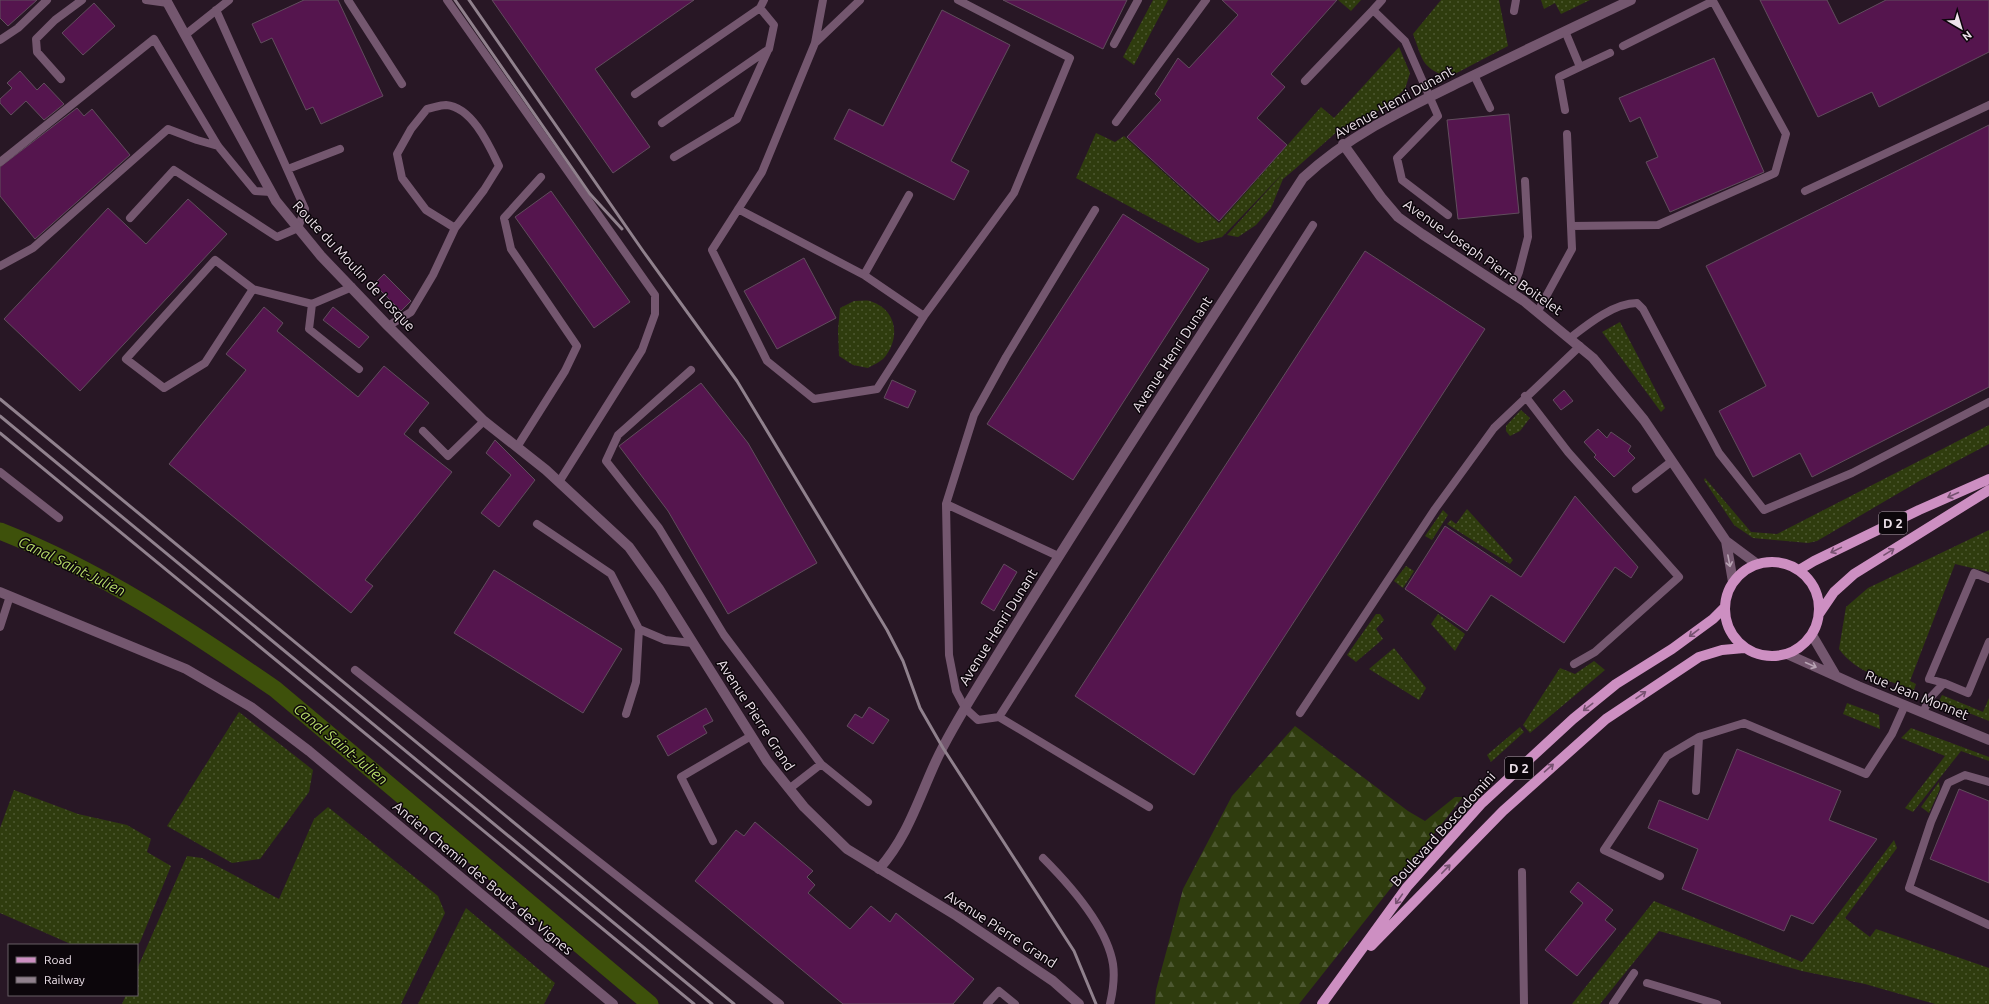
<svg xmlns="http://www.w3.org/2000/svg" width="1989" height="1004" font-family="Ubuntu,sans-serif">
<defs>
<pattern id="grass-dots" width="8" height="8" patternUnits="userSpaceOnUse"><rect width="8" height="8" fill="#2f3c0e"/><path d="M2 2h.1M6 6h.1" fill="none" stroke="#4d5831" stroke-width="1.8" stroke-linecap="round"/></pattern>
<pattern id="forest-firs" width="22" height="20" patternUnits="userSpaceOnUse"><rect width="22" height="20" fill="#2f3c0e"/><path d="M5 1l3.5 6h-7zM16 11l3.5 6h-7z" fill="#4d5831"/></pattern>
</defs>
<rect width="100%" height="100%" fill="#281725"/>
<path fill="url(#grass-dots)" d="M1153,0H1168L1134,65L1123,57Z
M1338,0H1361L1351,11Z
M1441,0H1499L1508,46L1449,77C1421,68 1423,60 1413,34Z
M1541,0H1590L1561,14L1555,3L1544,9Z
M1399,47L1410,73L1405,89L1391,102L1380,110L1340,129L1295,169L1283,179L1271,208L1256,225L1238,237L1227,235L1286,170L1222,237L1198,243L1076,178L1096,133L1115,142L1124,136L1219,223L1321,107L1334,118Z
M854,301C859,301 865,300 870,301C897,309 901,338 884,358C880,362 873,365 868,368L853,365L839,356L838,330L840,308Z
M1620,322L1665,408L1661,412L1602,332Z
M1521,410L1530,418L1520,431L1510,436L1506,431V426Z
M1989,425V444L1921,480L1817,541L1808,543L1753,538L1734,525L1704,480L1705,478L1751,532L1777,534Z
M1467,509L1513,560L1510,564L1447,524L1451,520L1456,524Z
M1443,510L1448,515L1432,540L1425,536Z
M1989,530V572L1955,564L1910,681L1916,684L1914,690C1888,680 1856,673 1839,649L1846,607L1868,588Z
M1406,566L1414,571L1403,588L1394,581Z
M1376,614H1380L1384,620L1376,629L1383,639L1356,662L1347,655Z
M1438,614L1465,634L1455,651L1431,624Z
M1394,648L1426,688L1419,700L1369,669Z
M1594,661L1605,670L1530,733L1523,725L1560,668L1575,674Z
M1942,695L1983,712L1989,698V721L1939,701Z
M1847,703L1879,715L1880,729L1843,714Z
M239,712L313,770L309,792L260,859L232,863L167,826Z
M1520,727L1524,732L1491,762L1487,755Z
M1911,728L1989,757V761L1961,751L1913,812L1905,808L1945,756L1901,738Z
M1939,782L1940,789L1929,813L1921,807Z
M14,790L78,814L127,825L151,839L147,852L171,866L140,942L137,945H73L0,913V828Z
M328,807L438,896L445,913L401,1004H122L126,995H137V969L187,856L202,858L279,899L314,819Z
M1894,840L1897,848L1845,918L1870,937L1876,929L1989,968V1004H1935L1865,984L1802,971L1659,931L1600,1004H1572L1654,901L1802,962Z
M466,908L555,983L544,1004H418Z"/>
<path fill="url(#forest-firs)" d="M1295,726L1408,811L1425,821L1455,797H1463L1299,1004H1155L1156,990L1183,889L1232,796Z"/>
<g fill="none" stroke-linecap="round" stroke-linejoin="round">
<path stroke="#3e510b" stroke-width="17" d="M0,531C99,570 188,629 275,689L650,1004"/>
</g>
<path fill="#55154e" stroke="#614d5d" d="M0,0H37L8,26L0,18Z
M304,0H338L383,96L321,124L313,107L306,110L272,38L261,43L252,24Z
M492,0H694L595,69L650,147L613,173Z
M1003,0H1127L1103,49Z
M1222,0H1337L1271,74L1285,87L1257,118L1287,145L1219,221L1127,137L1161,100L1155,94L1178,58L1189,68L1238,15Z
M1760,0H1827L1839,24L1886,0H1989V52L1879,107L1872,92L1818,117Z
M94,3L115,26L83,55L62,33Z
M942,10L1010,45L951,161L969,171L954,200L834,139L849,109L883,126Z
M1714,58L1764,172L1670,212L1646,162L1658,157L1640,117L1630,122L1619,98Z
M20,71L37,90L44,83L64,104L44,120L26,101L11,115L0,103V99L12,88L7,83Z
M77,108L84,116L92,109L130,155L35,239L0,196V167Z
M1509,114L1519,213L1458,219L1447,120Z
M1989,125V387L1812,477L1800,453L1753,477L1719,411L1766,386L1706,266Z
M551,191L630,302L594,328L515,217Z
M188,199L227,234L80,391L4,319L108,208L146,244Z
M1123,214L1209,269L1073,480L987,424Z
M1365,251L1485,329L1194,775L1075,696Z
M804,258L836,318L777,349L744,291Z
M384,274L411,301L401,311L374,284Z
M264,307L283,323L277,331L358,397L384,366L429,403L404,434L452,472L365,580L373,586L351,613L169,464L246,370L226,354Z
M333,307L369,337L359,348L323,320Z
M892,380L916,391L908,408L884,398Z
M701,383L748,443L817,563L728,614L668,511L619,446Z
M1564,390L1573,401L1561,410L1553,400Z
M1598,429L1607,438L1611,432L1631,446L1628,451L1635,458L1614,477L1594,457L1596,455L1584,442Z
M495,440L535,480L499,527L481,513L511,475L486,453Z
M1575,496L1638,567L1631,578L1615,567L1564,643L1491,595L1467,631L1405,589L1445,526L1521,577Z
M1004,564L1017,572L994,611L981,603Z
M494,570L622,649L583,713L454,633Z
M869,707L889,720L873,744L847,726L855,714L862,718Z
M706,708L713,721L703,726L707,733L668,756L657,736Z
M1737,749L1841,791L1829,820L1877,839L1813,924L1791,915L1784,931L1682,889L1698,849L1648,828L1659,800L1708,820Z
M1959,789L1989,801V883L1930,859Z
M755,822L813,871L807,877L815,885L808,893L850,929L871,906L890,922L896,913L974,979L953,1004H843L695,881L736,830L744,836Z
M1578,882L1613,910L1605,920L1616,929L1577,976L1545,950L1583,903L1570,892Z"/>
<g fill="none" stroke-linecap="round" stroke-linejoin="round">
<path stroke="#74576f" stroke-width="8" d="M146,0L168,3
M348,0L402,84
M447,0L655,295V314L642,350L559,482
M1373,10L1382,0
M1514,11L1516,0
M185,35L229,0
M0,40L18,28L47,0
M815,43L860,0
M1114,44L1138,0
M1580,67L1610,53
M1474,75L1490,108
M61,79L37,52L36,39L55,20L82,0
M1305,81L1373,10L1405,41L1438,116L1397,158L1402,180L1448,215
M635,94L760,8L764,0
M1565,110L1559,77L1580,67L1565,31
M1116,122L1206,0
M662,123L769,49L774,25L760,8
M674,157L737,119L768,50
M0,162L154,39L218,146L255,191L271,192
M288,169L340,149
M1805,191L1989,105
M738,209L864,275L924,316L877,389L814,399L767,361L712,250L762,172L815,43L823,0
M130,218L174,170L277,237L298,228L305,209L216,10
M1571,226L1658,225L1775,173L1786,134L1713,1L1623,46
M0,266L33,248L168,129L197,140L218,146
M864,275L909,195
M253,289L205,363L164,388L126,359L215,260L253,289L312,304L352,287
M1511,292L1519,272L1528,237L1525,181
M312,304L309,329L359,369
M1538,311L1572,249L1567,134
M924,316L1014,193L1070,58L958,0
M388,326L411,312L433,275L455,228L426,210L402,178L397,154L411,129L427,109C433,108 440,105 446,105C472,107 489,145 499,166L484,190L455,228
M1570,338C1588,324 1614,303 1637,303L1643,309L1719,453L1764,510L1852,473L1989,402
M691,370L618,435L606,461L659,528L724,635L821,764L789,789
M1525,396L1568,452L1679,577L1595,652L1574,664
M423,431L448,456L484,421
M517,447L565,371L577,346L511,249L504,218L541,177
M0,472L59,518
M1636,489L1672,461
M946,504L949,655L956,691L965,708L978,720L999,717L1313,225
M537,524L611,574L639,629L665,640L692,643
M1058,556L946,504L974,415L1006,357L1095,210
M0,627L10,596
M355,670L780,1004
M1944,683L1929,679L1974,573L1989,579
M1923,712L1930,698L1944,683L1968,693L1989,642
M1300,713L1435,509L1494,428L1580,346
M626,714L636,682L639,629
M999,717L1149,807
M821,764L868,802
M1989,782L1965,775L1948,783L1931,822L1909,888L1989,925
M1696,791L1699,737L1744,723L1866,774L1892,734L1905,705
M713,841L681,777L751,736
M1043,858C1069,884 1107,927 1113,964C1115,978 1113,991 1110,1004
M1522,872L1524,1004
M1660,876L1604,850L1667,756L1699,737
M1647,983L1717,1004
M987,1004L999,991L1015,1004
M1613,1004L1634,973"/>
<path stroke="#74576f" stroke-width="10" d="M1343,144L1381,197L1398,217L1422,234L1524,301L1593,358L1644,420L1726,541L1757,564
M1726,541L1733,582
M1812,635L1836,676
M1787,654L1858,686L1989,740
M879,869C908,836 918,800 936,761C949,733 966,706 982,680C1086,510 1195,344 1303,178C1350,134 1409,107 1466,79C1521,52 1576,26 1631,0"/>
<path stroke="#74576f" stroke-width="10" d="M166,0L276,201L321,256L388,326L484,421L546,470L629,547L659,589L767,761L804,807L847,849L957,916L1053,981L1079,1004
M0,592L186,669L251,707L309,751L613,1004"/>
<path stroke="#cd8fc2" stroke-width="10" d="M1725 609a47 47 0 1 1 94 0a47 47 0 1 1-94 0Z
M1799,570L1814,561L1919,510L1989,479
M1819,614L1834,592L1854,574L1989,490
M1371,946L1503,811L1606,719L1699,657L1722,650L1744,648
M1322,1004L1407,887L1482,803L1573,719L1616,684L1672,649L1713,619L1724,608"/>
<path stroke="#90818d" stroke-width="3" d="M455,0L590,194L622,229
M469,0L643,251L737,381L887,630L903,661L920,708L943,748L1074,951L1096,1004
M0,399L734,1004
M0,416L712,1004
M0,433L694,1004"/>
</g>
<defs><path id="oneway-shaft" d="M-6 0H5M1.5-3L5.5 0L1.5 3" fill="none" stroke-width="1.6" stroke-linecap="round" stroke-linejoin="round"/></defs>
<g stroke="#765170">
<use href="#oneway-shaft" transform="translate(1953 495) rotate(156)"/>
<use href="#oneway-shaft" transform="translate(1836 550) rotate(154)"/>
<use href="#oneway-shaft" transform="translate(1889 552) rotate(-32)"/>
<use href="#oneway-shaft" transform="translate(1694 633) rotate(143)"/>
<use href="#oneway-shaft" transform="translate(1641 695) rotate(-35)"/>
<use href="#oneway-shaft" transform="translate(1588 707) rotate(142)"/>
<use href="#oneway-shaft" transform="translate(1549 768) rotate(-41)"/>
<use href="#oneway-shaft" transform="translate(1446 869) rotate(-46)"/>
<use href="#oneway-shaft" transform="translate(1399 899) rotate(125)"/>
</g>
<g stroke="#b7a3b3">
<use href="#oneway-shaft" transform="translate(1729 561) rotate(79)"/>
<use href="#oneway-shaft" transform="translate(1811 665) rotate(24)"/>
</g>
<g text-anchor="middle" dominant-baseline="central" stroke-width="3" stroke-linejoin="round" paint-order="stroke">
<g fill="#0c060b" stroke="#aaa0a8" stroke-width="1">
<rect x="1879" y="512" width="28" height="22" rx="3"/>
<rect x="1505" y="757" width="28" height="22" rx="3"/>
</g>
<g font-size="13" font-weight="bold" fill="#eee2eb">
<text x="1893" y="523">D 2</text>
<text x="1519" y="768">D 2</text>
</g>
<g font-size="14" fill="#eee2eb" stroke="#0c060b">
<text transform="translate(1394 102) rotate(-29)">Avenue Henri Dunant</text>
<text transform="translate(1483 257) rotate(35)">Avenue Joseph Pierre Boitelet</text>
<text transform="translate(354 266) rotate(47)">Route du Moulin de Losque</text>
<text transform="translate(1172 354) rotate(-57)">Avenue Henri Dunant</text>
<text transform="translate(998 627) rotate(-58)">Avenue Henri Dunant</text>
<text transform="translate(1917 695) rotate(22)">Rue Jean Monnet</text>
<text transform="translate(756 715) rotate(57)">Avenue Pierre Grand</text>
<text transform="translate(1443 829) rotate(-48)">Boulevard Boscodomini</text>
<text transform="translate(483 878) rotate(40)">Ancien Chemin des Bouts des Vignes</text>
<text transform="translate(1001 929) rotate(33)">Avenue Pierre Grand</text>
</g>
<g font-size="15" font-style="italic" fill="#b5da68" stroke="#0c060b">
<text transform="translate(72 566) rotate(26)">Canal Saint-Julien</text>
<text transform="translate(341 744) rotate(40)">Canal Saint-Julien</text>
</g>
</g>
<rect x="8" y="944" width="130" height="52" fill="#0c060b" stroke="#665e65"/>
<rect x="16" y="957" width="20" height="6" fill="#cd8fc2" stroke="#665e65"/>
<text x="44" y="964" font-size="12" fill="#eee2eb">Road</text>
<rect x="16" y="977" width="20" height="6" fill="#90818d" stroke="#665e65"/>
<text x="44" y="984" font-size="12" fill="#eee2eb">Railway</text>
<g transform="translate(1961 28) rotate(142)" stroke="#0c060b" stroke-width="3" paint-order="stroke">
<path d="M0-3L7 15L0 10L-7 15Z" fill="#eee2eb"/>
<text y="-6" font-size="11" font-weight="bold" text-anchor="middle" fill="#eee2eb">N</text>
</g>
</svg>
